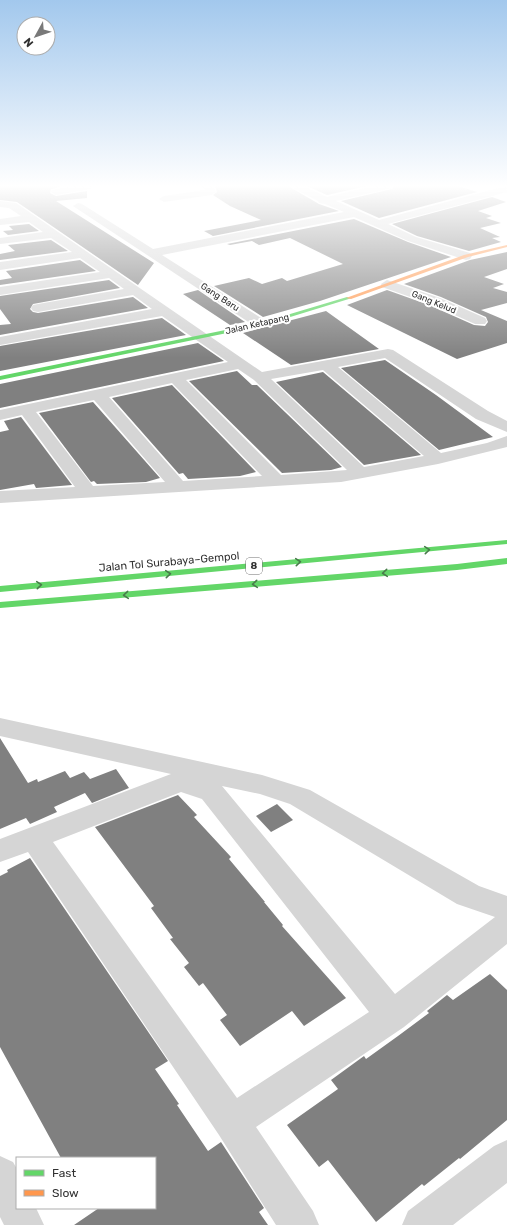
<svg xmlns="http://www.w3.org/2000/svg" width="507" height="1225" font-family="Rubik,sans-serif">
<rect width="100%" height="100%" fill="#fff"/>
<path fill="#808080" d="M0,186H63L51,189L50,193L56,196L87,191V198L56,201L154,263L138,285L17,202L0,200Z
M215,186H288L319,204L339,211L213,236L204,231L261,220L230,206L213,195L217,192Z
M307,186H367L327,195Z
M394,186H458L477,192L379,218L341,201L392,189Z
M492,197L506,202L478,211L492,216L486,218L501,223L480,228L500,237L492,238L501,242L469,251L417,236L392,224Z
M354,219L408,242L451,257L320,301L263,317L214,286L249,278L262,284L282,278L287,281L343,264L290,238L259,245L252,241L230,245L227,244Z
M29,224L39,231L8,235L3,231L13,230L9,226Z
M51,240L68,251L0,260V254L15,251L8,245Z
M507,252V269L484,277L504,284L493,288L507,292V303L481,310L507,321V343L457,359L347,305L387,290L429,305L474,325L485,326L488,322L486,317L441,297L404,284L470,260Z
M80,260L96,271L0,285V280L12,278L6,271Z
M109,280L120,288L33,304L30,309L33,312L38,313L133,297L148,308L0,335V325L11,324L0,309V296Z
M198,290L245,322L230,325L183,294Z
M326,311L379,349L291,365L243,333Z
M162,318L186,335L0,371V346Z
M198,343L224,361L0,408V384Z
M385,360L436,395L493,437L439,450L341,368Z
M237,371L252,385H257L342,467L331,470L282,473L189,381Z
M323,372L421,455L364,465L276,382Z
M172,385L256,472L240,476L188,479L183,473L179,474L112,398Z
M93,402L160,478L146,482L97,484L94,481L91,482L39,413Z
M21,417L72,485L36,488L34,484L0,490V432L9,430L4,421Z
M0,738L28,783L37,779L38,782L65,771L70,778L84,772L90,779L116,769L129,788L92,803L85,793L54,807L57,812L30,824L26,818L0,829Z
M178,795L197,815L194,817L231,857L229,859L265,902H264L283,925L282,926L346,998L304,1026L292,1011L240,1046L220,1020L227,1015L203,983L199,986L184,967L189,963L170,939L173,938L151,908L154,906L95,827Z
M277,804L293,820L271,832L256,816Z
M30,858L168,1061L155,1069L179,1104L177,1105L208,1151L221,1142L264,1208L259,1212L268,1225H74L99,1208H155V1158H61L0,1047V876L8,872L7,870Z
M490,974L507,990V1120L460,1159L459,1158L424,1186L422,1184L376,1222L328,1160L319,1167L287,1125L338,1089L331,1080L364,1056L366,1059L398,1036L429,1013L427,1011L447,995L453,1000Z"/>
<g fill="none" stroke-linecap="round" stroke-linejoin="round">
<path fill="#d5d5d5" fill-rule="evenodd" d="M72,186H95L90,189L56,195L51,192L52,190Z
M201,186H213L216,192L211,195L164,202L159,199L164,196L205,190Z
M289,186H303L327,197L374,186H393L392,188L336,201L379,220L506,186L507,192L388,224L416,237L470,253L472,256L470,259L466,260L408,241L354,217L162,255L266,321L268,324L266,327H256L73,206L78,203L82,204L153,249L344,212L325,204L319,203L318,201Z
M0,201L16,203L262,372L388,349L393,350L488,411L507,421V432L476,419L385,358L338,367L441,453L487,443L507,436V447L438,464L341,482L0,503V491L75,487L22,415L0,420V410L228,362L162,316L0,345V337L152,309L133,295L38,312L33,311L31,308L33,305L38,304L124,289L109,278L0,295V287L100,272L80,258L0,270V262L72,252L51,238L0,244V238L43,232L29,222L0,225V219L21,216L9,208L0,207ZM238,369L254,380L347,470L281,475L186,380ZM323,370L424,456L364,467L271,379ZM172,383L262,476L183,481L109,397ZM94,400L165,482L93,486L36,412Z
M387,280L440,298L485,318L487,321L485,324H475L430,304L382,287L381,284Z
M0,718L262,775L310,790L479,886L507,896V944L404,1027L256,1127L313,1211L319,1225H276L219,1135L28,852L0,862V839L171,774L0,736ZM222,786L260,794L290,804L457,904L495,917L395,994ZM181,792L202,799L369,1012L237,1098L53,842Z
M507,1140V1183L453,1225H402L408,1211L494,1146Z
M0,1156L13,1162L17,1169V1208H36L44,1225H4L0,1217Z"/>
<path fill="#63d668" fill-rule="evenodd" d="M347,297L352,298L261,326L0,380V376L260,323Z
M507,540V544L0,592V586Z
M507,558V564L457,570L0,608V602L457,564Z"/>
<path fill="#ff974d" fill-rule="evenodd" d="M507,245V247L468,257L351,299L346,298L464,255Z"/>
</g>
<defs><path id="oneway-chevron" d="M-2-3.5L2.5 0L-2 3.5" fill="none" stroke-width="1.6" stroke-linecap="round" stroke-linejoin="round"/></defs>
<g stroke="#487b4a">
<use href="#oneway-chevron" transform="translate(427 550) rotate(-5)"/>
<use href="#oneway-chevron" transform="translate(298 562) rotate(-5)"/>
<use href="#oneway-chevron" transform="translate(385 573) rotate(175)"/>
<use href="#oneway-chevron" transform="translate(168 574) rotate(-5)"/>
<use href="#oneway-chevron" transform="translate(255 584) rotate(175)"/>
<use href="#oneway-chevron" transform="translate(39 585) rotate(-5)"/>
<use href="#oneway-chevron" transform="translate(126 595) rotate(175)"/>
</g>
<linearGradient id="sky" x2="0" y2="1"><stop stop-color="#a2c8ed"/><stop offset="0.52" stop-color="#fff"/><stop offset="1" stop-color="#fff" stop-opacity="0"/></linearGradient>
<rect width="507" height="358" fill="url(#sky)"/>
<g text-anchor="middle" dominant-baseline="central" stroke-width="4" stroke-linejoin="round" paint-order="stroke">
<g font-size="9" fill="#313131" stroke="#fff">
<text transform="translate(220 297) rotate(33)">Gang Baru</text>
<text transform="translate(434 302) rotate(22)">Gang Kelud</text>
<text transform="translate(257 324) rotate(-13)">Jalan Ketapang</text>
</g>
<rect fill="#fff" stroke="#6f6f6f" stroke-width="1" x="246" y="558" width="16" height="16" rx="3"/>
<g font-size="10" font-weight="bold" fill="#313131">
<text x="254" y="566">8</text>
</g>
<g font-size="11" fill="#313131" stroke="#fff">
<text transform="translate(169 562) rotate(-5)">Jalan Tol Surabaya–Gempol</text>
</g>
</g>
<rect x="16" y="1157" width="140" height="52" fill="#ffffff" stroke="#adadad"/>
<rect x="24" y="1170" width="20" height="6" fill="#63d668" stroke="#adadad"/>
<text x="52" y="1177" font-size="12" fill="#313131">Fast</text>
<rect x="24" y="1190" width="20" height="6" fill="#ff974d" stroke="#adadad"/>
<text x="52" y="1197" font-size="12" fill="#313131">Slow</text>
<g transform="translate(36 36) rotate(230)"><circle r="19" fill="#ffffff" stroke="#adadad"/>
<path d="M0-3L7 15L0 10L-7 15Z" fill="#797979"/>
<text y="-6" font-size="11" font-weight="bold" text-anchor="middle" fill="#313131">N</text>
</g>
</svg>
